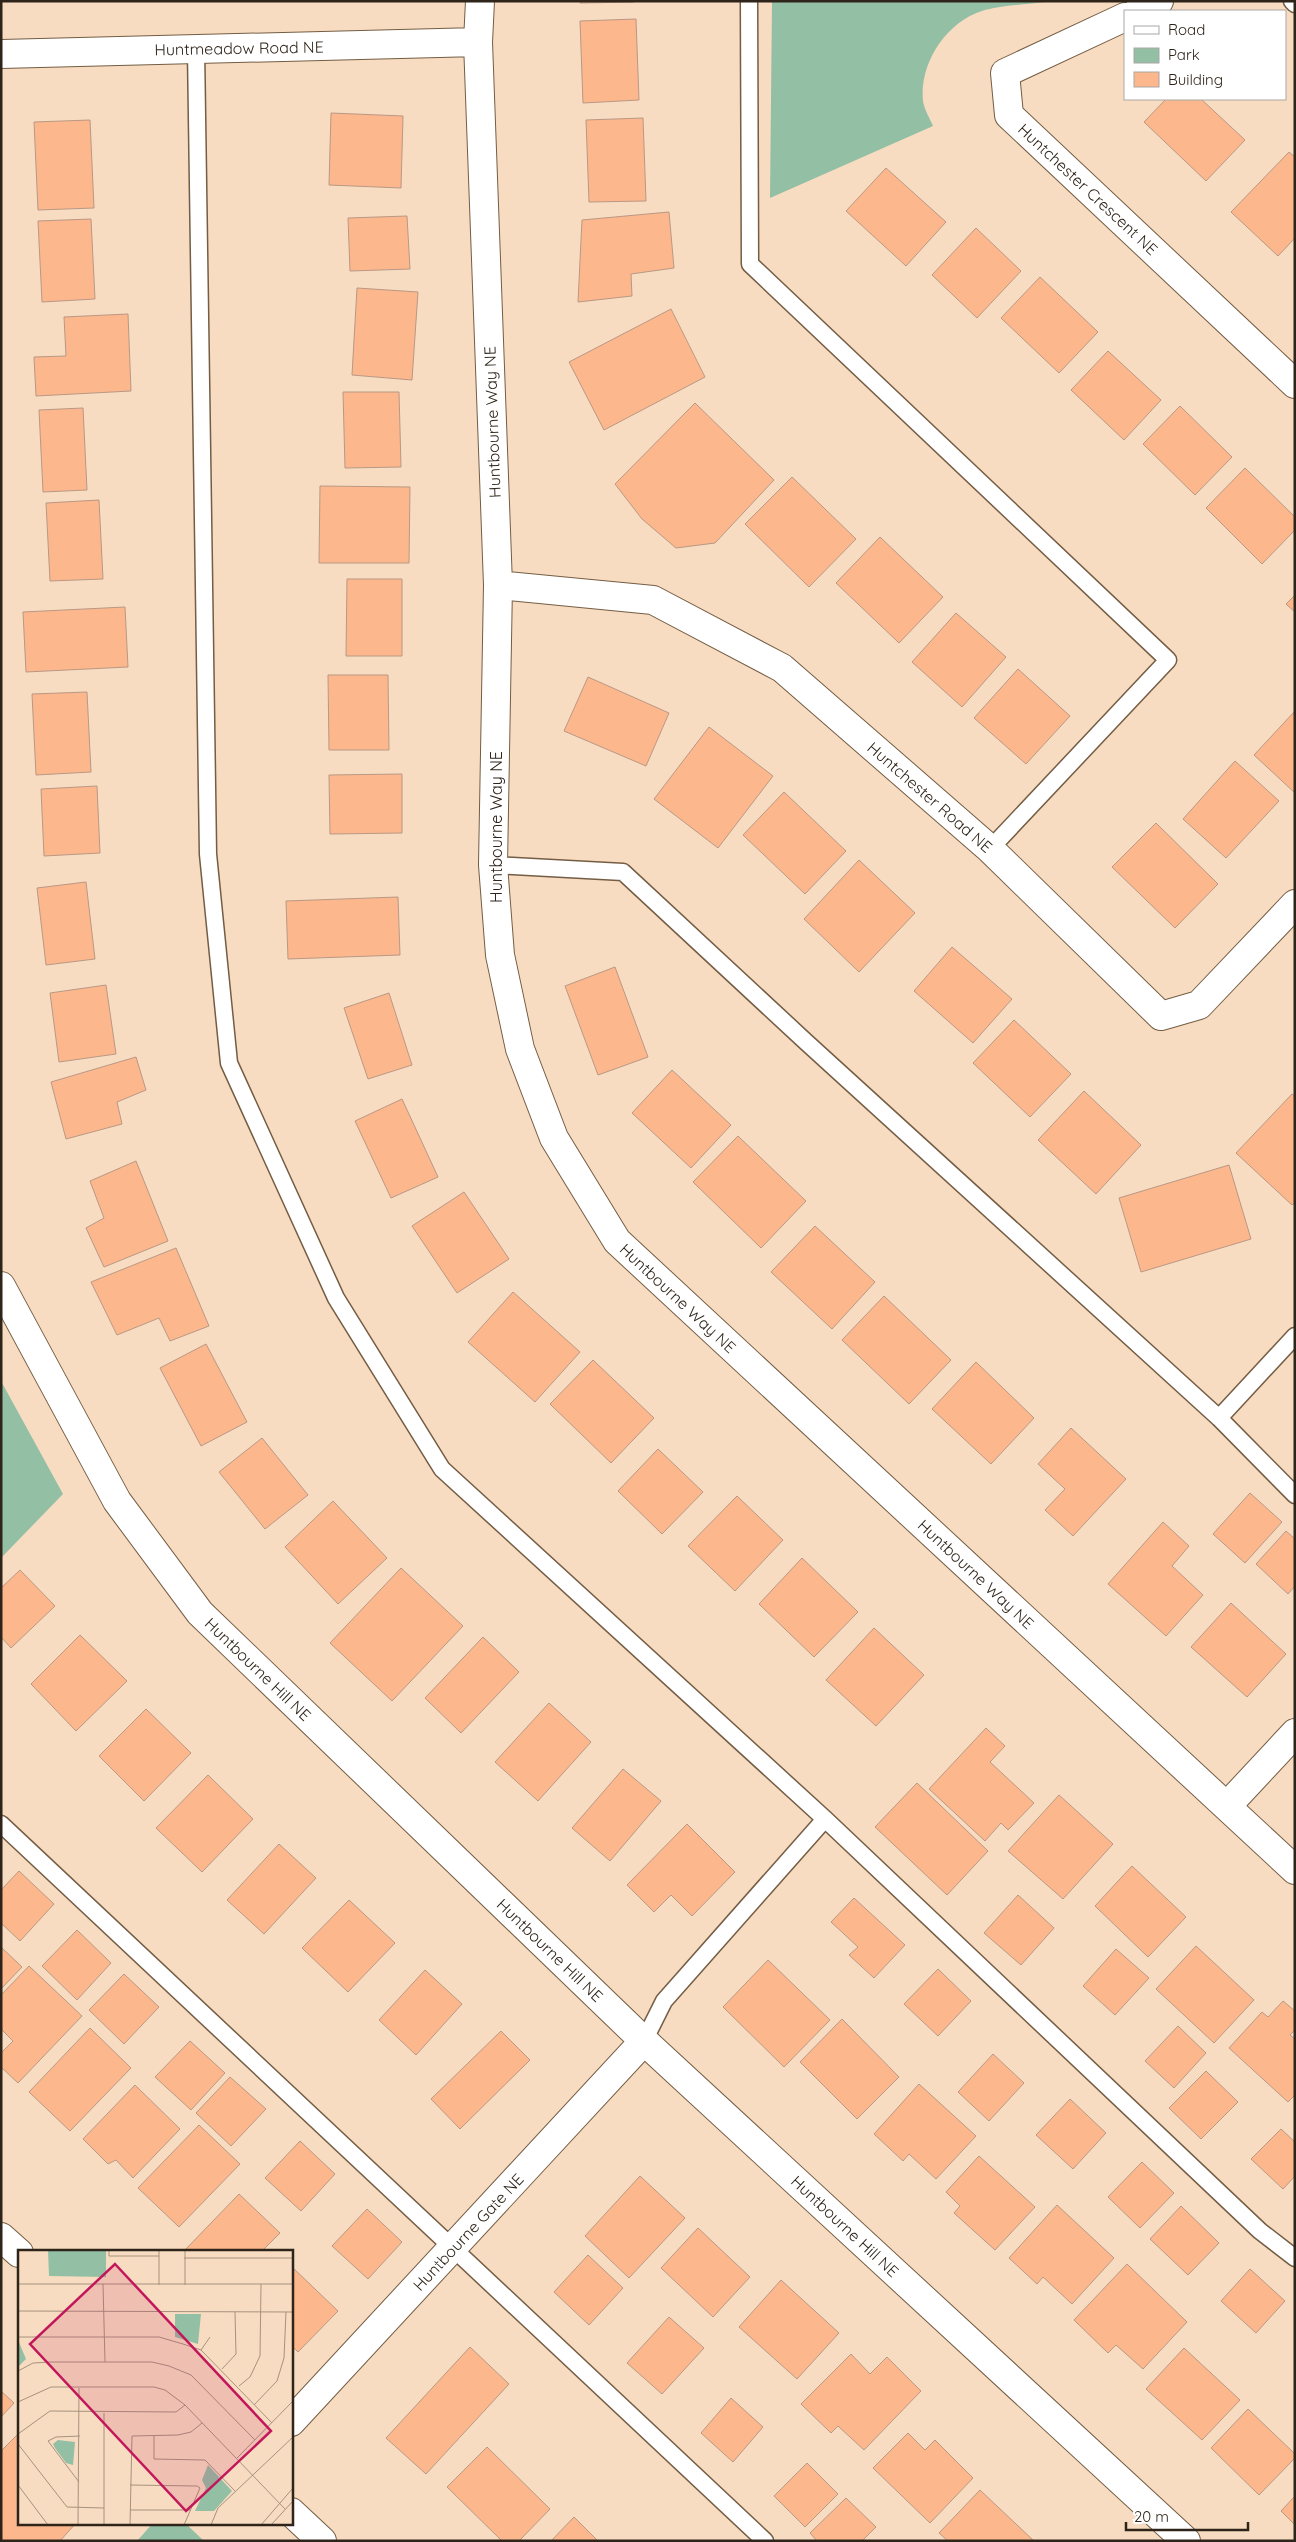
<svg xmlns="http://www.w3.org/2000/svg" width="1296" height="2542" font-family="Quicksand,sans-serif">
<rect width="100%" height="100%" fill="#f7dcc1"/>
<path fill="#93bfa5" d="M772,1H1054C1034,4 1000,5 982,11C946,22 919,64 923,101C924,109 930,119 933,126L770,198Z
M1,1381L63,1494L1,1558Z
M153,2523H185L204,2541H137Z"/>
<path fill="#fdb78c" stroke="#b99885" d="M580,1H634V2L580,3Z
M636,19L639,100L583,103L580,21Z
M1166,99H1201L1245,140L1206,181L1144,122Z
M331,113L403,116L401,188L329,185Z
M643,118L646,201L589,202L586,120Z
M90,120L94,208L38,210L34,122Z
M1289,152L1295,157V238L1278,256L1231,212Z
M886,168L946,222L906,266L846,211Z
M669,212L674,268L631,274L632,296L578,302L582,220Z
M407,216L410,269L350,271L348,218Z
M91,219L95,299L42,302L38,221Z
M976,228L1021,271L977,318L932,275Z
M1040,277L1098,332L1059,373L1001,318Z
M357,288L418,292L412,380L352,375Z
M671,309L705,377L604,430L569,362Z
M128,314L131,391L36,396L34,357L66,356L64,317Z
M1108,351L1161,400L1124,440L1071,390Z
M343,392H399L401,467L345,468Z
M695,403L774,480L715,543L676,548L642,519L615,484Z
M1180,406L1232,457L1195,495L1143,444Z
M83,408L87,490L43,492L39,410Z
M1245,468L1295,517V530L1262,564L1206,508Z
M792,477L856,539L809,587L745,524Z
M320,486L410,487L409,563H319Z
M99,500L103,579L50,581L46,503Z
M880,537L943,597L899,643L836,583Z
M347,579H402V656H346Z
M1295,595V612L1286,604Z
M125,607L128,667L26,672L23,612Z
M956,613L1006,657L962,707L912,662Z
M1018,669L1070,716L1026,764L974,718Z
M328,675H388L389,750H329Z
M588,677L669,713L646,766L564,731Z
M87,692L91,772L36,775L32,694Z
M1295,711V793L1254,755Z
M709,727L773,776L718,848L654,799Z
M1235,761L1279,801L1226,858L1183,819Z
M402,774V833L330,834L329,775Z
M97,786L100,853L44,856L41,789Z
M784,792L846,851L805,894L743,835Z
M1156,823L1218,884L1175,928L1112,867Z
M859,860L915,913L859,972L804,919Z
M86,882L95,959L46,965L37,888Z
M398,897L400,955L288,959L286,901Z
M952,947L1012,999L973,1043L914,991Z
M615,967L648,1057L598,1075L565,986Z
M106,985L116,1054L59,1062L50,993Z
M389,993L412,1065L368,1079L344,1008Z
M1014,1020L1071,1074L1030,1117L973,1063Z
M136,1057L146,1090L117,1102L122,1124L66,1139L51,1082Z
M672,1070L731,1125L691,1168L632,1113Z
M1084,1091L1141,1145L1096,1194L1038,1140Z
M1292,1094L1295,1096V1202L1292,1205L1236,1153Z
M402,1099L438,1177L391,1198L355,1121Z
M738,1136L806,1201L761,1248L693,1182Z
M136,1161L168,1241L104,1267L86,1228L104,1218L90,1181Z
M1229,1165L1251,1239L1141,1272L1119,1198Z
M464,1192L509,1259L457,1293L412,1226Z
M815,1226L875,1282L832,1329L771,1272Z
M176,1248L209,1326L170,1341L159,1318L117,1335L91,1282Z
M513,1292L580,1352L535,1402L468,1342Z
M884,1296L951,1360L909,1404L842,1340Z
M206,1344L247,1422L201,1446L160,1368Z
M593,1360L654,1418L611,1463L550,1404Z
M976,1362L1034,1418L991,1464L932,1409Z
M1071,1428L1126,1479L1073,1536L1045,1510L1065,1489L1038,1464Z
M262,1438L308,1495L265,1529L219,1472Z
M658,1449L703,1492L662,1534L618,1491Z
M1250,1493L1282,1522L1245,1563L1213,1534Z
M737,1496L783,1540L735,1591L688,1546Z
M333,1501L387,1558L338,1604L285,1547Z
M1163,1522L1189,1546L1172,1566L1203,1595L1166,1636L1108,1584Z
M1286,1531L1295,1539V1586L1288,1594L1256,1564Z
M802,1558L858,1612L814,1657L759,1604Z
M401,1568L463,1626L392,1701L330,1643Z
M20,1570L55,1606L11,1648L1,1637V1588Z
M1231,1603L1286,1654L1247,1697L1191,1647Z
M874,1628L924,1675L876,1726L826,1680Z
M80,1635L127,1681L76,1731L31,1684Z
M483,1637L519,1672L461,1733L425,1698Z
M549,1703L591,1742L538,1801L495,1762Z
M146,1709L191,1753L144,1801L99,1756Z
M986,1728L1005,1746L990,1762L1034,1803L1008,1830L1001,1823L985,1841L929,1789Z
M623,1769L661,1801L610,1861L572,1828Z
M208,1775L253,1819L202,1872L156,1828Z
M917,1783L988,1851L947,1895L875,1827Z
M1059,1795L1113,1844L1063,1899L1008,1851Z
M687,1824L735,1872L692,1916L671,1895L654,1912L627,1885Z
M279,1844L316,1878L264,1934L227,1900Z
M1132,1866L1186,1917L1148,1957L1095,1906Z
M19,1871L54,1904L20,1941L1,1923V1890Z
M1018,1895L1054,1928L1021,1965L984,1933Z
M854,1898L905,1945L874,1978L849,1955L858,1947L831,1922Z
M349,1900L395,1943L348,1992L302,1948Z
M77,1930L111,1963L77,2000L42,1966Z
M1196,1946L1254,2000L1214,2043L1156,1989Z
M1,1947L22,1967L1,1989Z
M1116,1949L1149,1978L1115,2015L1083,1986Z
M768,1960L830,2020L784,2067L723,2007Z
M29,1966L82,2016L18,2083L1,2067V2053L13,2041L1,2029V1995Z
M938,1969L971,2001L938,2036L904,2004Z
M425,1970L462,2004L416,2055L379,2020Z
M124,1974L159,2007L124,2044L89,2010Z
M1283,2001L1295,2011V2030L1290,2035L1295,2039V2095L1288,2102L1229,2048L1262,2012L1268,2017Z
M842,2019L899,2077L857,2119L800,2062Z
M1178,2026L1206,2053L1174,2088L1145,2061Z
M90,2028L131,2068L70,2131L29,2092Z
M501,2031L530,2060L460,2129L431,2099Z
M190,2041L225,2073L191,2110L155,2077Z
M993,2054L1024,2083L989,2121L958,2092Z
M1206,2071L1238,2102L1201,2139L1169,2108Z
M230,2077L266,2109L231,2146L196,2113Z
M919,2084L976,2136L936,2179L909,2154L903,2161L874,2134Z
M135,2085L180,2129L133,2178L116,2160L108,2164L83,2139Z
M1070,2099L1106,2133L1073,2169L1036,2135Z
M199,2125L240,2164L179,2227L138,2188Z
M1281,2129L1295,2142V2176L1283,2189L1251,2159Z
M300,2141L335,2174L301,2211L265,2178Z
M979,2156L1035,2207L995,2250L954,2213L960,2206L946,2192Z
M1142,2162L1174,2193L1140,2228L1108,2197Z
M640,2176L685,2218L629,2278L585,2236Z
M239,2194L280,2233L262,2251H184Z
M1057,2205L1114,2258L1072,2304L1043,2277L1037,2284L1009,2258Z
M1181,2206L1219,2243L1188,2275L1150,2239Z
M367,2209L402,2242L368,2279L332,2246Z
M698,2228L750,2277L713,2317L661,2268Z
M588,2255L623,2288L589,2325L554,2292Z
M1127,2264L1187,2322L1143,2369L1116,2345L1108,2353L1074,2320Z
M291,2266L338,2311L298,2352L291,2345Z
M1250,2269L1285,2301L1256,2333L1221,2301Z
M781,2280L839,2333L797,2379L739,2327Z
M669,2317L704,2348L662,2394L627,2363Z
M470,2347L509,2384L426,2474L386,2438Z
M1184,2348L1240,2400L1202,2440L1146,2389Z
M851,2354L870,2374L887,2357L921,2391L864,2450L838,2426L831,2433L801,2404Z
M1,2391L14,2403L1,2417Z
M731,2398L763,2427L733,2462L701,2433Z
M1248,2409L1295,2454V2458L1259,2495L1211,2448Z
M19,2433V2523H76L60,2541H1V2451Z
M908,2433L925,2450L935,2440L973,2478L930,2523L873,2468Z
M487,2447L550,2509L519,2541H502L447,2487Z
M807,2463L838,2494L805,2527L774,2496Z
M980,2490L1034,2541H948L939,2533Z
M1295,2496V2525L1281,2511Z
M846,2498L876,2527L862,2541H817L810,2533Z
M574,2517L598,2541H551Z"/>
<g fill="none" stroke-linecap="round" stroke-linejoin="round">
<g stroke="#745d44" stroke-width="19">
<path id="service" d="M749,1L750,264L1168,660L990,849
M1292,1L1295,4
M196,49L208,854L229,1063L336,1298L442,1469L825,1819L1260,2231L1295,2258
M493,865L623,872L805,1041L1219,1418L1295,1495
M1219,1418L1295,1336
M1,1824L765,2541
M644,2041L664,2001L825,1819"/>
</g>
<g stroke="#745d44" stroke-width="30">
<path id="minor" d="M480,1L478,42L498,585L493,865L500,955L520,1049L554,1138L617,1241L1295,1870
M1138,11L1159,1
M1125,17L1005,73L1009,115L1295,384
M1,54L478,42
M498,585L653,600L782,668L990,849L1161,1016L1199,1005L1295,904
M1,1286L117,1501L200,1613L644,2041L1186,2541
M1227,1806L1295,1733
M291,2422L644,2041"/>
</g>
<g stroke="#745d44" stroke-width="30">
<path id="tertiary" d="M1,2237L19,2253
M291,2512L322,2541"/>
</g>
<use href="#service" stroke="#fff" stroke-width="16"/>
<use href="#minor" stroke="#fff" stroke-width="28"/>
<use href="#tertiary" stroke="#fff" stroke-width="28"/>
</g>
<g text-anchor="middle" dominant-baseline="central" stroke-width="4.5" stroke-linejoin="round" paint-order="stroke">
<g font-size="16" fill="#2e241a" stroke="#fff">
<text transform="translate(239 48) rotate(-1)">Huntmeadow Road NE</text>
<text transform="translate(1088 189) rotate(43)">Huntchester Crescent NE</text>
<text transform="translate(492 422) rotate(-92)">Huntbourne Way NE</text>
<text transform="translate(930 797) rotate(41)">Huntchester Road NE</text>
<text transform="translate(496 827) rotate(-90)">Huntbourne Way NE</text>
<text transform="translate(678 1298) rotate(43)">Huntbourne Way NE</text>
<text transform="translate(976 1574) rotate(43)">Huntbourne Way NE</text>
<text transform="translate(258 1669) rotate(44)">Huntbourne Hill NE</text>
<text transform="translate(550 1950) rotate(44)">Huntbourne Hill NE</text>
<text transform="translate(845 2226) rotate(43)">Huntbourne Hill NE</text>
<text transform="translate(468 2232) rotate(-47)">Huntbourne Gate NE</text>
</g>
</g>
<g transform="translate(18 2250)">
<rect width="275" height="275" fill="#f7dcc1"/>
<path d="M30,0H88V27L31,26ZM157,64H183L180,94L157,87ZM0,90L8,109L0,117ZM40,190L57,192L55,215L48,213L37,198L35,194ZM190,215L214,241L196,261H177L188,238L184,230Z" fill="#93bfa5"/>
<path fill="none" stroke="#a7927e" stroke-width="1" d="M91,0V6H141M167,0V35M166,8H275M0,34H275M85,34L87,112M141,35V0M0,61L275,62M0,87H141L165,94L183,100L254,173M183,100L192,87M204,119L218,104L217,62M0,121L15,113L33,112H134L151,116L173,125L237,190M221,136L232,127L242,106L243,34M0,152L33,137H136L147,140L167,155L267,259M236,155L259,131L266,108L268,62M86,163V275M0,184L32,161L158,162L167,155M136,186V209L187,210L217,241M0,194L49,257L86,258M219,208L275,151M61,232L30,191L38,187L62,186M0,235L30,275M112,235L179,236L182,238L166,275M112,260H173M60,275L61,138M112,275L114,186L160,185L173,182L184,173M193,275L200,258L275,187M243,275L275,238M253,275L275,251"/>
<path fill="#c2185b" fill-opacity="0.15" stroke="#c2185b" stroke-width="2.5" d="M97,14L253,181L168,261L12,94Z"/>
<rect width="275" height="275" fill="none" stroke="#2e241a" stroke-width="2.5"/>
</g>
<rect width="1296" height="2542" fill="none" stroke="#2e241a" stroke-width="5"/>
<rect x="1124" y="10" width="162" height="90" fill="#ffffff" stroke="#aba7a3"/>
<rect x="1134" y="26" width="25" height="8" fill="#ffffff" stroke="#aba7a3"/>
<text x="1168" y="35" font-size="15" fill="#2e241a">Road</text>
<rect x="1134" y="48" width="25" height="15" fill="#93bfa5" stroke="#aba7a3"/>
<text x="1168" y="60" font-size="15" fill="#2e241a">Park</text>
<rect x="1134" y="72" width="25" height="15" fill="#fdb78c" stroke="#aba7a3"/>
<text x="1168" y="85" font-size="15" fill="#2e241a">Building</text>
<path d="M1126 2522v8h122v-8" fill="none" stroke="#2e241a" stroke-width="2.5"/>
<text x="1134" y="2522" font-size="15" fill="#2e241a" stroke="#ffffff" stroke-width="4" paint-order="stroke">20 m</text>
</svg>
